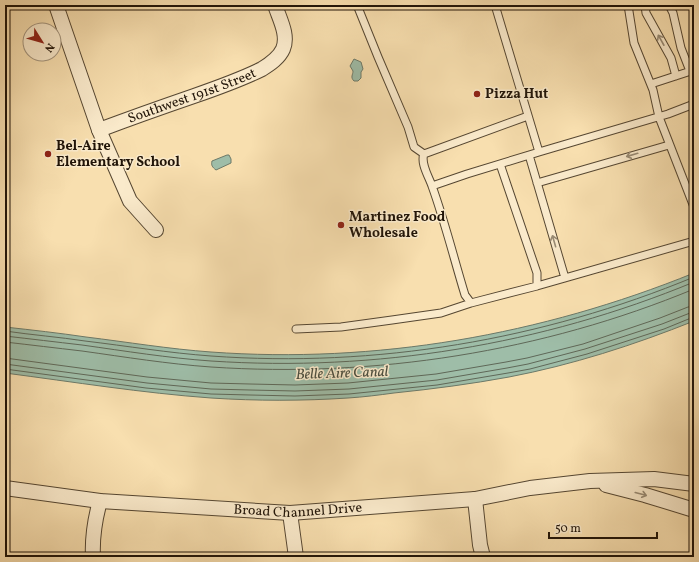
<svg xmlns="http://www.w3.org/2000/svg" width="699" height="562" font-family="Vollkorn,serif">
<rect width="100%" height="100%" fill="#f8dfaf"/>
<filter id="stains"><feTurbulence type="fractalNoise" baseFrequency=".005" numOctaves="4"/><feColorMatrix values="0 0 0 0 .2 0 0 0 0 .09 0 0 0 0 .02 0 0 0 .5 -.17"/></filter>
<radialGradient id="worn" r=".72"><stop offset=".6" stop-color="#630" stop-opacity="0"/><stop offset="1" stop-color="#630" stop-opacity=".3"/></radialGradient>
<path fill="#9ebda8" stroke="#6c7968" d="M354,59L361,62L363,69L361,72V78L358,81H354C350,77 353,75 353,71L350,66Z
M227,155H229L231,159V163L216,170C212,167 211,165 212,161Z
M694,273V321C634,345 572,365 509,377C471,384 433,389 394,393C379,395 364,397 348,398C303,401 257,401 211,398C142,393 74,382 5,373V327C32,330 59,333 86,337C127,342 169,349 211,352C376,364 541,335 694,273Z"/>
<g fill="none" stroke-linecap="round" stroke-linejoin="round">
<path stroke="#5f6858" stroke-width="1" d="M5,331C32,335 59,337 85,341C127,346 169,353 211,356C376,368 542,340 694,277
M5,336C31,339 56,342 82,345C125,351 168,358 211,361C375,372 542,345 694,282
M5,342C31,345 56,348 82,351C125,357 168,364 211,367C375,378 542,352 694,289
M5,358L147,377L211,383L250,384L295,385L348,383L436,374L506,362L527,358L583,344L660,318L688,307L694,306
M5,364L147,383L211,389L250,390L295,391L349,389L437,380L507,368L528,364L585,349L662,324L690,313L694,312
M5,369L146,388L211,394L250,395L295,396L349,394L437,385L508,373L530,369L587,354L664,329L691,318L694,317"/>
<g stroke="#564732" stroke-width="9">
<path id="lane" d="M357,5L378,57L408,127L414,147L424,154
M495,5L539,152
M628,5L634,43L653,90L659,117L694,207
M645,5L646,13L671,58L676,76
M669,5L673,13L681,48L690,71
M651,84L694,70
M529,155L565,278
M500,164L537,273V286L471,303L465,295C454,259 445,222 432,186C429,177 420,163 424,154L528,116
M537,183L669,145
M432,186L467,174L539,152L668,114L694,104
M537,286L694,241
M296,329L341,327L392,320L441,313L471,303"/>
</g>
<g stroke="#564732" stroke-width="16">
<g id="street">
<path d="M56,5L99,130L130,201L156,230"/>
<path id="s1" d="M99,130C131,118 162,107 194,96C217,88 240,80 262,69C270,64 279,58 283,49C289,35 279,18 275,5"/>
<path d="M606,485L645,495L694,510"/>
<path id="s2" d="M5,488L100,501L290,513L475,499L530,488L590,481L654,479L694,484"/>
<path d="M475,499L480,545L483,557"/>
<path d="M290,513L296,557"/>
<path d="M93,557C92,538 95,519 100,501"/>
</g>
</g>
<use href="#lane" stroke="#faeacb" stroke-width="7"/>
<use href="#street" stroke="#faeacb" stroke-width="14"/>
</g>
<defs><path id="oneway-shaft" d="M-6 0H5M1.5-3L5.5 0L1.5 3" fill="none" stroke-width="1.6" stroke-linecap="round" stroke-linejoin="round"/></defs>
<g stroke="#988a73">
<use href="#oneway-shaft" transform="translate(661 40) rotate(-119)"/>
<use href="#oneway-shaft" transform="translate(632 155) rotate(164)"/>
<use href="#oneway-shaft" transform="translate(554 241) rotate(-106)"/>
<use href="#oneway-shaft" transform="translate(641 494) rotate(15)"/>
</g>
<g fill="#8f2418" stroke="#faeacb" stroke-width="1.5">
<circle cx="477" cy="94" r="4"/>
<circle cx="48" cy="154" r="4"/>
<circle cx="341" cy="225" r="4"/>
</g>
<g text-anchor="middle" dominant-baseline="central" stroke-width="3" stroke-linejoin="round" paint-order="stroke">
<g font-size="14" font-weight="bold" fill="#201408" stroke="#faeacb" text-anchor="start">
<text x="485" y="94">Pizza Hut</text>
<text x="56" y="146">Bel-Aire<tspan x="56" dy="16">Elementary School</tspan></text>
<text x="349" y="217">Martinez Food<tspan x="349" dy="16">Wholesale</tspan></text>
</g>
<g font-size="14" fill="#201408" stroke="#faeacb">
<text stroke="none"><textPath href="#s1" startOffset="99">Southwest 191st Street</textPath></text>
<text stroke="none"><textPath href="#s2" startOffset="294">Broad Channel Drive</textPath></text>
</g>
<g font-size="15" font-style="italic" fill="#4c4f40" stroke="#faeacb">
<text transform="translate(342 374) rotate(-2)">Belle Aire Canal</text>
</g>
</g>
<rect width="699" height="562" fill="none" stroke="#f8dfaf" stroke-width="20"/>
<rect x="6" y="6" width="687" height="550" fill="none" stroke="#201408" stroke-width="2"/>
<rect x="10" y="10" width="679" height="542" fill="none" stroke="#201408"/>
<g transform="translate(42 42) rotate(127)"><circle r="19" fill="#faeacb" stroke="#a3947d"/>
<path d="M0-3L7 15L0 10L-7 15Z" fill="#8f2418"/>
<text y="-6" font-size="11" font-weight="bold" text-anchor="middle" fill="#201408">N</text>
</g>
<path d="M549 532v6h108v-6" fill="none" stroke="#201408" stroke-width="2"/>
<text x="555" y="532" font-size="12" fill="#201408" stroke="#faeacb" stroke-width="3" paint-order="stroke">50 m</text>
<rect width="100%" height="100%" filter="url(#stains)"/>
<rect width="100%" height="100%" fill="url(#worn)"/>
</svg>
